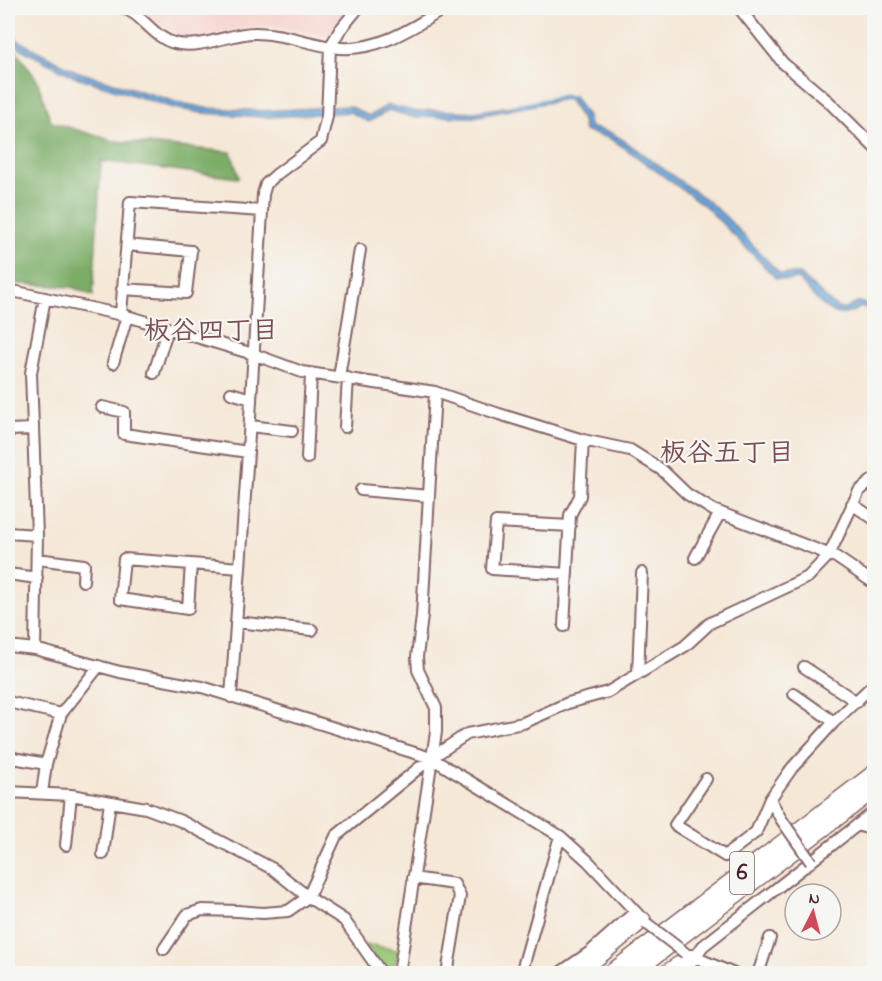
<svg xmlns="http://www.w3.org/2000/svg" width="882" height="981" font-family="'Indie Flower','Klee One',sans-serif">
<rect width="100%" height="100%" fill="#f6f6f2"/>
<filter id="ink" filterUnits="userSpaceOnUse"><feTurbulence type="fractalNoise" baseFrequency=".0167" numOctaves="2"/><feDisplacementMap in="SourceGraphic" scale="12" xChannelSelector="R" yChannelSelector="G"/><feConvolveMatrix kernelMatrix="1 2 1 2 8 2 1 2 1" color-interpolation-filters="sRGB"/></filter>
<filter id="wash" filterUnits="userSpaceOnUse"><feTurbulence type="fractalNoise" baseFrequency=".008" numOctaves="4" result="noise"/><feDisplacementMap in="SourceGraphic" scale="24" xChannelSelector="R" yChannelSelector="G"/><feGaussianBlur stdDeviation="1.35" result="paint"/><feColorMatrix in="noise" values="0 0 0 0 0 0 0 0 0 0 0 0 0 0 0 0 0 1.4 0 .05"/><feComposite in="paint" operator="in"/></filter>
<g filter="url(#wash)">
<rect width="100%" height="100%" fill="#f5e8d7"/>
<path fill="#f7d0ca" d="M141,8H349L328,36L271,26L244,28L202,38L184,37L158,25Z"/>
<path fill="#9ac978" stroke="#727452" stroke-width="1.5" d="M366,944L400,951L391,973H382Z"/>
<path fill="#7bad68" stroke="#62664a" stroke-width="1.5" d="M8,39L37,80L51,122L114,141L231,152L239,177L237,178L101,161L93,296L72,287L8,283Z"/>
<path fill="#69a7db" stroke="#5a6383" stroke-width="1.5" d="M8,31L14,38L28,46L75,71L176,102L205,108L265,111L350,106L369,116L388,105L417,112L431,110L474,112L574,96L588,118L589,127L611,133L623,140L709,202L725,216L780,274H799L837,308L843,309L860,302L874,308V314L870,309L861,307C855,310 849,314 843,314C825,315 810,290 798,279L786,280L776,278L705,206L619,144L609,138L584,131L582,120L569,100L564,99L473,117L431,116L417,118L389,110L369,122L350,112L266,117L203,113L174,108L73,76L25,51L14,43Z"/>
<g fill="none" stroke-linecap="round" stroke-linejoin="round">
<path stroke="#69a7db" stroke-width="3" d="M8,36L15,42
M516,106L564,96L571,97"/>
</g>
</g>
<g filter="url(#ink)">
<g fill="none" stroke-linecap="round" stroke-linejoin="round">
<g stroke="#866567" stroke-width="14">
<path id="minor" d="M122,8C141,12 152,37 174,43C202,50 228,33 255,33C282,33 306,43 332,47C374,54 411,29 445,8
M739,8L783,63L828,101L874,147
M122,289L186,293L191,251L127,245
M8,290L127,316L253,354L302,372L435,392L499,414L583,440L630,450L662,470L687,494L713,510L836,557L874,583
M121,314L130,202L262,211
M113,363L127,316
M154,373L168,328
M339,377L360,250
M231,393L251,399
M102,407L124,412V434L248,452
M250,426L292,431
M345,427L348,378
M8,430L33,429
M307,458L311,374
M361,490L429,496
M852,504L874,519
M8,533L37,535
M695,558L720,513
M37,559L84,565L83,581
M191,564L124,559L120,599L188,609L191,564L240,568
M8,574L37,578
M567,574L492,569L496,522L570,526
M236,622L312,630
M564,626L570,515L580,496L583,440
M8,646L35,649L120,672L202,687L431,758L560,836L588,861L646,923
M35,649L37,535L31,373L45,298
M804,667L857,702
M638,674L642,573
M794,694L834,722
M231,697L248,452L263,194L266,184L277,174L321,141L327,116L330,47L340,30L358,8
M8,702L61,714
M8,757L46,764
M706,779L675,825L725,856L756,832L770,799
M8,792L71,795L146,808L181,821L273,869L308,897L344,920L382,974
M42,793L46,764L61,714L99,666
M781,819L770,799L792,768L834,722L874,684
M857,825L874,830
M66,845L71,795
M103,854L110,802
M413,878L454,884L460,896L447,974
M164,949L187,915L202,910L238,911L263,913L288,911L308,897L336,836L431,758L467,734L523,723L568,703L608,692L685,646L710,623L808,577L829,555L859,491L874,479
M690,955L734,974
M399,974L436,732V708L418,670L417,657L422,616L435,392
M521,974L560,836
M558,974L590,952L635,912
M680,974L686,969L703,946L874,812
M758,974L770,938"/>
</g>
<g stroke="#866567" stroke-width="18">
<path id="highway" d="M578,974L643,920
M609,974L874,773
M632,974L874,790
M665,974L685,960L694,957"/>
</g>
<use href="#minor" stroke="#fff" stroke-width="10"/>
<use href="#highway" stroke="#fff" stroke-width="15"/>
<g stroke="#866567" stroke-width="14" stroke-linecap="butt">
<path id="minor-bridge" d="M781,819L811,862
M646,923L685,953"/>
</g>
<use href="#minor-bridge" stroke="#fff" stroke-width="10"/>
</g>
</g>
<g text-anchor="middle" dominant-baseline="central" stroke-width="4.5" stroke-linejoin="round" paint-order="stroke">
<rect fill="#f6f6f2" stroke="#7e6067" stroke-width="1.5" x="730" y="852" width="24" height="42" rx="4.5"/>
<g font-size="24" font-weight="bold" fill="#4a1f2b">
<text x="742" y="873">6</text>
</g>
<g font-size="27" font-weight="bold" fill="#7b4d50" stroke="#f6f6f2">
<text x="211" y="332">板谷四丁目</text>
<text x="727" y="454">板谷五丁目</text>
</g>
</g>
<rect width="882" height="981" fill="none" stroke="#f6f6f2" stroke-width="30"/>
<g transform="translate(813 912) rotate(6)"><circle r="28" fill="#f6f6f2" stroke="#b1a0a2" stroke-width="1.5"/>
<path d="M0-4.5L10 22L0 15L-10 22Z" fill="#d1495b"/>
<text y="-9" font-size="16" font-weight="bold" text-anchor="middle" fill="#4a1f2b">N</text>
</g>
</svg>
